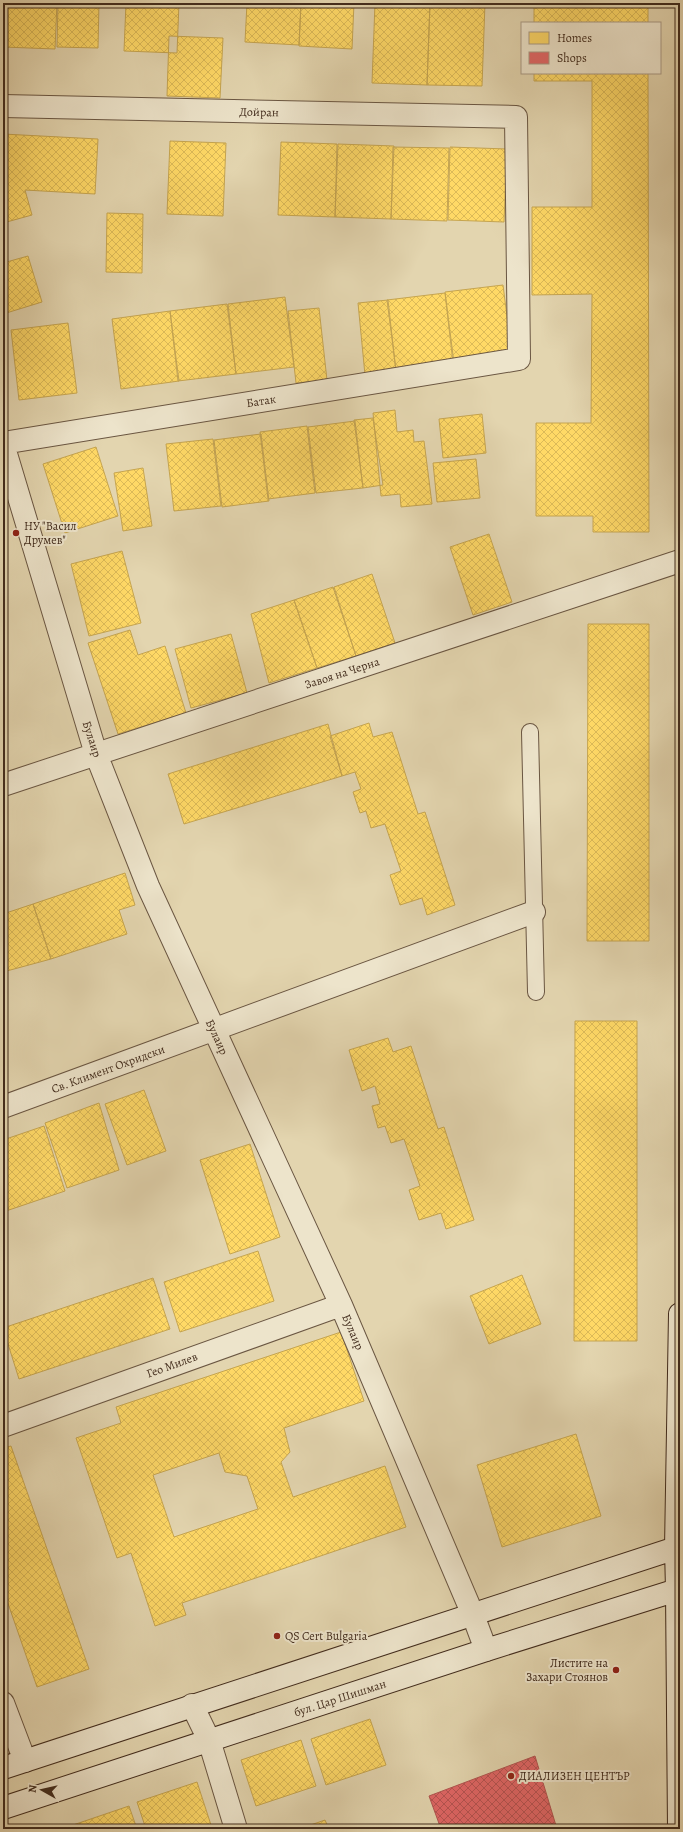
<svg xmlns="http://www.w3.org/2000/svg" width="683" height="1832" font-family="Alegreya,serif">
<defs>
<pattern id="homes-cross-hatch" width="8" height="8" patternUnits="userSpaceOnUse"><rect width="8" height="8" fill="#ffd966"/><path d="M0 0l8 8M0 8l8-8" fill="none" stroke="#dcba58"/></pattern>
<pattern id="shops-cross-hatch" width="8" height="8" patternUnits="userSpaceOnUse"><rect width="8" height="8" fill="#e06666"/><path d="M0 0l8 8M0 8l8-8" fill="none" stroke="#b75453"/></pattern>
</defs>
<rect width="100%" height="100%" fill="#e3d5af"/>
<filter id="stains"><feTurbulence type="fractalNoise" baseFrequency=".005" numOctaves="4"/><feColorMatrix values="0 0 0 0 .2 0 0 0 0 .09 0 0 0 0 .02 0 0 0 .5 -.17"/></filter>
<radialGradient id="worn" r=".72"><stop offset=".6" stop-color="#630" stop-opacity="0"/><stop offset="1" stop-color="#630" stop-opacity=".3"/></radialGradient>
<path fill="url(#homes-cross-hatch)" stroke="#c6a550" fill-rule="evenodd" d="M3,3H57L55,49L3,47Z
M58,3H99L98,48L57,47Z
M126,3H179L177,53L124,51Z
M247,3H301L299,45L245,42Z
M301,3H354L352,49L299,46Z
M375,3H430L427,85L372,83Z
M430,3H485L482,86L427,85Z
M534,3H648V23H534Z
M169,36L223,38L220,98L167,96Z
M534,73H648L649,532H593V516H536V423H591L592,294L532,295V207H592V81H534Z
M3,134L98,139L95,194L25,190L32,215L3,223Z
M170,141L226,143L223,216L167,214Z
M281,142L337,144L335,217L278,215Z
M338,144L394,146L391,219L335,217Z
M393,147L449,148L447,221L391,219Z
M450,147L507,149L504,222L448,220Z
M107,213L143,214L142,273L106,272Z
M28,256L42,302L3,314V263Z
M503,285L512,356L454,363L445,292Z
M445,293L453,363L396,370L387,300Z
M285,297L294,367L236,374L228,304Z
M388,300L396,372L365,375L358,303Z
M227,304L236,374L178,381L170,311Z
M319,308L327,380L296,383L288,311Z
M170,311L179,381L121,389L112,319Z
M68,323L77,393L19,400L11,330Z
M395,410L397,432L413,430L414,442L424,441L432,504L401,507L400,494L381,496L373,413Z
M482,414L486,453L443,458L439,419Z
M373,418L383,485L363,488L354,420Z
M355,421L363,488L316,493L308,427Z
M307,426L315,493L268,499L260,432Z
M261,434L269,501L222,507L214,440Z
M213,439L221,506L174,511L166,444Z
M96,447L118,516L65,533L43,464Z
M476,459L480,498L437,502L433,463Z
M143,468L152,526L123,531L114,473Z
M489,534L512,602L473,615L450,547Z
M122,551L141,623L89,636L71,564Z
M372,574L395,643L356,656L334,587Z
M333,587L356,656L317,668L294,600Z
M294,600L317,668L269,683L251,614Z
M588,624H649V941H587Z
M130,630L138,655L165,646L186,713L118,734L88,643Z
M231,634L247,693L191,708L175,649Z
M369,723L373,737L392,732L418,814L425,812L455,905L427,915L422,898L400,905L390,875L401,871L385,824L371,828L366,811L360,813L353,792L361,789L355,772L342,776L330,736Z
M328,724L342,776L184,824L168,774Z
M125,873L135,905L119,910L127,934L51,959L33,904Z
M33,904L51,959L3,972V914Z
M575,1021H637V1341H574Z
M388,1038L393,1052L411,1046L438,1129L444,1127L474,1220L446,1229L441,1213L419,1220L409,1190L420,1186L404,1139L391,1143L385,1126L378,1128L372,1106L380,1104L375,1086L362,1091L349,1050Z
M144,1090L166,1151L127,1165L105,1104Z
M99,1103L119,1170L67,1188L45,1123Z
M44,1126L65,1191L3,1212V1140Z
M250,1144L280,1237L230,1254L200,1160Z
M258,1251L274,1301L180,1332L164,1282Z
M522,1275L541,1324L489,1344L470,1296Z
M153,1278L170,1329L19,1379L3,1328Z
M341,1332L364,1401L284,1428L290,1452L281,1462L293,1497L385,1466L406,1527L182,1603L186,1615L155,1626L131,1553L117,1558L76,1438L121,1423L116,1407ZM219,1453L225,1472L247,1476L258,1509L174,1537L153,1475Z
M576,1434L601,1516L502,1547L477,1465Z
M11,1446L89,1669L37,1687L3,1589V1448Z
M370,1719L386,1765L326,1785L311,1739Z
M301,1740L316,1786L256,1806L241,1760Z
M197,1782L212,1828L146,1829L137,1802Z
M129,1806L137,1829H71L70,1826Z
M325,1820L329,1829H299Z"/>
<path fill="url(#shops-cross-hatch)" stroke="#b15550" d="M535,1756L557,1829H441L429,1796Z"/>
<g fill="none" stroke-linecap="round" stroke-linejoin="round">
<g stroke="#6a5642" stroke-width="18">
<path id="lane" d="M530,732L536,992"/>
</g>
<g stroke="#6a5642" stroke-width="24">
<path id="street" d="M3,106L516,117L519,359L3,443
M3,444L96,754L148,886L341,1305L473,1615L486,1650
M3,785L680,561
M3,1107L534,912
M3,1426L341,1305
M3,1703L25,1761
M192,1705L209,1740L236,1829"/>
</g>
<g stroke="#422c1d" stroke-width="24">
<path id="secondary" d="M3,1768L676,1548H680
M3,1808L486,1650L677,1590L680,1588
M679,1829L677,1590L676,1548L680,1314"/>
</g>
<use href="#lane" stroke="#ede4cb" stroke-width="16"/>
<use href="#street" stroke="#ede4cb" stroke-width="22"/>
<use href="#secondary" stroke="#ede4cb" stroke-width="22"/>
</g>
<g fill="#8f2418" stroke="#ede4cb" stroke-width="1.5">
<circle cx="16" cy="533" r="4"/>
<circle cx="277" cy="1636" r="4"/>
<circle cx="616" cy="1670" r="4"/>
<circle cx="511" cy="1776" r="4"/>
</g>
<g text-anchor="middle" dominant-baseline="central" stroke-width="4" stroke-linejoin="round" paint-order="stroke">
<g font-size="12" fill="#422c1d" stroke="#ede4cb">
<text transform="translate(259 112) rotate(1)">Дойран</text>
<text transform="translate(261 401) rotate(-9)">Батак</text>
<text transform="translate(342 673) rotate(-18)">Завоя на Черна</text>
<text transform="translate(92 739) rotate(72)">Булаир</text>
<text transform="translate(217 1037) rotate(65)">Булаир</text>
<text transform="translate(108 1069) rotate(-20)">Св. Климент Охридски</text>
<text transform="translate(353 1332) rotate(67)">Булаир</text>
<text transform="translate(172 1365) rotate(-20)">Гео Милев</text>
<text transform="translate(340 1698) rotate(-18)">бул. Цар Шишман</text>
</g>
<g font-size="12" fill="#422c1d" stroke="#ede4cb" text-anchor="start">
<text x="24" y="526">НУ "Васил<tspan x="24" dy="14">Друмев"</tspan></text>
<text x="285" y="1636">QS Cert Bulgaria</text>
<text x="608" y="1663" text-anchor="end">Листите на<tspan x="608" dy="14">Захари Стоянов</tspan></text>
<text x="519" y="1776">ДИАЛИЗЕН ЦЕНТЪР</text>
</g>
</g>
<rect width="683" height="1832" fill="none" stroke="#e3d5af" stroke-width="16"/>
<rect x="4" y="4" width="675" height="1824" fill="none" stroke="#422c1d" stroke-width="2"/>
<rect x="8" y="8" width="667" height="1816" fill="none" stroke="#422c1d"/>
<rect x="521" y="22" width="140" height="52" fill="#ede4cb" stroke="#a99a85"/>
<rect x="529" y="32" width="20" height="12" fill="#ffd966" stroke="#a99a85"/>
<text x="557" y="42" font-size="12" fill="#422c1d">Homes</text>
<rect x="529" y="52" width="20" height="12" fill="#e06666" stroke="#a99a85"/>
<text x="557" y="62" font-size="12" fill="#422c1d">Shops</text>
<g transform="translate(42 1790) rotate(278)" stroke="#ede4cb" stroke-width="3" paint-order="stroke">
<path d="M0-3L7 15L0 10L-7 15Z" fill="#422c1d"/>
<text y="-6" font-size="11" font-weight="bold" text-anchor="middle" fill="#422c1d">N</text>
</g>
<rect width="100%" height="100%" filter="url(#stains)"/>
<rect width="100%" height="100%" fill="url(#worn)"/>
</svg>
